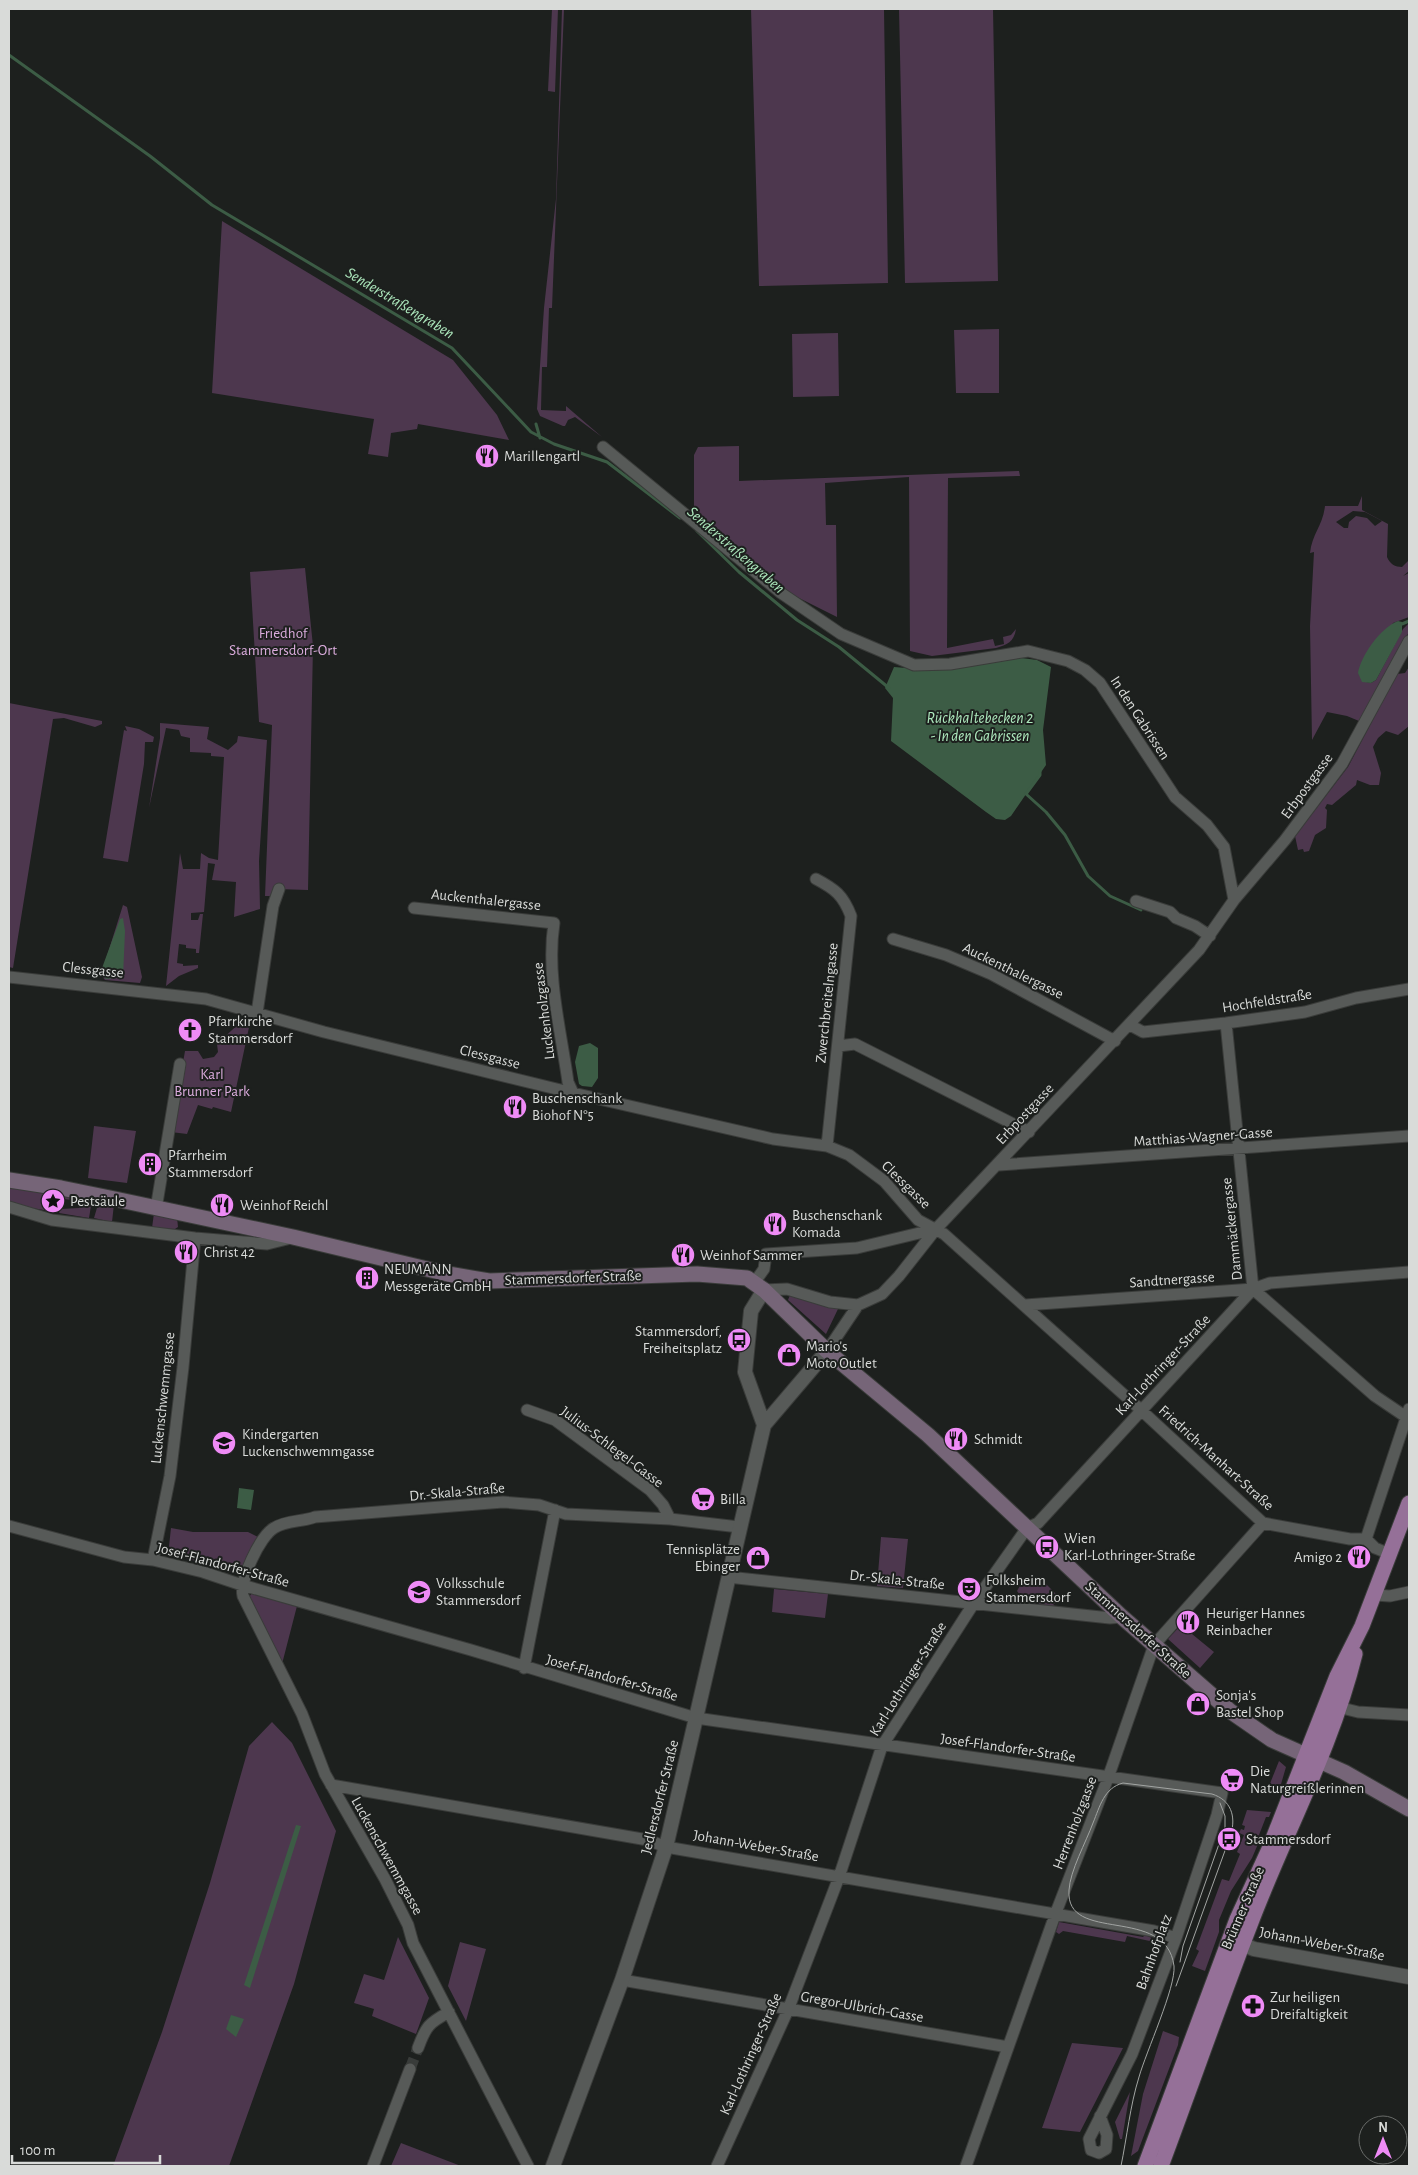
<svg xmlns="http://www.w3.org/2000/svg" width="1418" height="2175" font-family="'Alegreya Sans',sans-serif">
<rect width="100%" height="100%" fill="#1d201e"/>
<path fill="#4d374e" fill-rule="evenodd" d="M552,9H558L555,92L548,91Z
M562,9H564L552,308H549L547,367H542L541,410L566,411V406L602,437L575,417L568,420L565,426H563L540,416L537,409L544,308L556,199Z
M751,9H884L888,283L759,286Z
M899,9H993L998,281L905,283Z
M222,221L453,360L497,415L509,440L418,424L417,429L391,433L388,457L368,454L374,419L212,393Z
M999,329V393H956L954,330Z
M838,333L839,396L793,397L792,334Z
M739,446V481L1019,471L1020,476L948,478L947,648L993,639L995,646L1004,644L1003,637L1011,635L1016,629C1014,642 1007,645 996,648L932,656L910,651L909,477L825,483L826,525H836L837,617L789,593L694,512V455L698,447Z
M1362,496V510L1388,524L1387,557C1390,564 1395,567 1402,567L1409,560V571L1403,576L1409,573V617L1393,623L1366,682L1371,683L1376,680L1403,629L1409,623V632L1359,721L1347,716L1327,712L1312,740L1310,626L1314,552L1310,553C1312,534 1323,525 1325,506H1358ZM1353,511L1365,512L1382,521L1375,526L1367,518L1356,516L1349,522L1348,528H1344L1336,522Z
M305,568L313,646L308,890L277,889L272,896H265L272,725L259,722L250,572Z
M1409,667V726L1398,735L1386,731L1378,738L1373,747L1381,773L1379,785H1370L1357,780L1356,785L1332,805L1327,804L1325,808L1327,810L1326,828L1315,835L1309,851L1304,852L1303,849L1298,850L1295,836L1348,767L1397,674L1405,673Z
M9,703L102,721V724L95,727L64,718L53,719L13,968L9,967Z
M160,723L209,727L207,739L228,750L237,742L238,736L267,740L259,861L260,909L234,917L236,882L212,880L215,864L208,863L204,912L191,913V920H198L200,914H203L199,953H196V949L186,948V945L179,944L177,963L183,964V966L198,965V968L179,976L166,986L180,853L183,869H200L201,853L209,858L218,860L224,757L211,756V753L190,752V738L181,736L179,730L166,728L149,808L160,738Z
M125,726L139,729L154,737L153,742H145L144,764L128,862L103,858L124,730L127,731Z
M123,905L127,907L142,977L140,983L105,980L101,975Z
M246,1017L251,1018L231,1112L213,1107L212,1109L198,1105L187,1134L171,1132L185,1051H198L203,1059L214,1057L218,1052L217,1044Z
M94,1126L136,1131L127,1183L88,1178Z
M9,1185L58,1193L55,1212L32,1208L9,1201Z
M63,1195L92,1200L89,1218L59,1213L61,1209L79,1208V1201L64,1199Z
M99,1201L114,1204L112,1222L94,1218Z
M154,1213L177,1217L178,1227L175,1229L152,1228Z
M790,1295L838,1309L826,1334L788,1300Z
M171,1528L193,1532H248L258,1537L243,1576L173,1554L169,1546Z
M881,1537L908,1539L903,1588L877,1586Z
M1041,1579L1060,1598L1053,1605L1055,1606V1610L1024,1605L1022,1598L1017,1591L1022,1582L1035,1583Z
M774,1589L828,1594L825,1618L772,1612Z
M252,1593L297,1606L282,1664L249,1597Z
M1181,1625L1214,1652L1200,1668L1168,1639Z
M272,1722L292,1743L336,1831L294,1984L229,2166H113L162,2032L210,1883L249,1746Z
M1279,1761L1286,1767L1279,1791H1267Z
M1247,1810L1271,1812L1269,1817H1266L1259,1835L1261,1837L1252,1858L1231,1891L1219,1920V1932L1205,1971L1192,1966L1199,1951L1196,1949L1222,1879L1229,1881L1240,1854L1237,1852L1244,1835L1239,1833L1241,1829L1244,1830L1245,1826L1242,1825Z
M1059,1922L1143,1937L1145,1935L1156,1940L1154,1942L1127,1936L1125,1942L1063,1931L1059,1934L1056,1932Z
M398,1937L429,1998L416,2034L372,2016L374,2009L354,2003L364,1974L384,1980Z
M460,1942L486,1949L466,2021L448,1986Z
M1163,2031L1179,2037L1178,2045L1138,2151L1131,2156L1143,2094Z
M1072,2043L1123,2048L1080,2132L1042,2128Z
M1130,2092L1122,2139H1120L1115,2122Z
M401,2143L461,2166H391Z"/>
<path fill="#3c5c45" d="M1398,621L1402,622V632L1376,680L1371,683L1362,682L1358,673C1361,656 1380,628 1398,621Z
M1014,657L1037,660L1051,667L1043,730L1046,765L1011,816L1005,820L996,819L986,812L891,741L893,698L885,688L894,667L919,669Z
M123,918L125,931L123,977L106,979L103,976L102,968L120,919Z
M590,1043L598,1048V1078L592,1087L582,1086L579,1084L575,1062L579,1046Z
M239,1488L254,1490L251,1510L237,1508Z
M296,1825L301,1826L250,1988L244,1985Z
M231,2015L244,2019L236,2037L226,2029Z"/>
<g fill="none" stroke-linecap="round" stroke-linejoin="round">
<path stroke="#3c5c45" stroke-width="3" d="M9,55L150,156L212,205L452,348L531,432L554,444L607,462L680,518
M536,424L540,438
M697,531L739,572L797,620L839,647L889,688
M1402,624L1409,621
M1040,771V775L1026,794L1046,812L1065,835L1088,876L1110,896L1141,910"/>
<path stroke="#393c3a" stroke-width="11" stroke-dasharray="11 5.5" stroke-linecap="butt" d="M410,2069L418,2048"/>
<g stroke="#3a3c3a" stroke-width="13">
<path id="minor" d="M603,447L781,593L841,634L914,665L950,664L1028,651L1068,661L1085,670L1100,683L1175,797L1207,825L1224,847L1234,900
M816,879C835,889 843,895 851,916L827,1146
M1136,901L1170,912L1176,918L1195,926L1210,936
M414,908L554,923C546,975 561,1031 568,1082L573,1093
M893,939L946,955L991,974L1115,1041
M9,977L206,999L324,1032L573,1093L773,1139L827,1146L849,1155L884,1181L918,1220L944,1234L1141,1410L1263,1523L1350,1539H1366L1375,1548L1390,1554
M257,1013L273,906L279,889
M1226,1023L1253,1289L1375,1396L1409,1419
M1130,1025L1143,1032L1226,1023L1305,1012L1356,998L1409,989
M838,1046L855,1044L1029,1132
M999,1165L1409,1136
M9,1207L52,1220L195,1238L267,1244L291,1238
M156,1209L180,1064
M754,1283L764,1269L766,1254L857,1248L936,1229
M764,1290L787,1289L830,1302L858,1305L882,1294L899,1276L936,1229L1199,950L1234,900L1285,840L1342,764L1409,641
M1025,1305L1253,1289L1270,1283L1409,1272
M827,1351L858,1305
M527,1410L555,1420L650,1490L663,1505L670,1519
M9,1526L124,1557L153,1560L203,1572L242,1585L471,1650L696,1718L1222,1793L1217,1815L1176,1938L1132,2054L1089,2139L1091,2150L1099,2153L1106,2149L1107,2135L1100,2116
M1366,1539L1409,1409
M153,1560L170,1476L183,1367L195,1238
M728,1577L1110,1618L1122,1617
M1375,1595L1390,1596L1409,1592
M524,1668L555,1510
M1338,1707L1358,1712L1409,1715
M331,1785L648,1840L666,1847L1154,1931L1176,1938
M622,1980L1008,2047
M418,2048C426,2026 429,2023 449,2012
M373,2166L410,2069
M528,2166L413,1943L408,1925L385,1879L325,1774L302,1714L243,1596C239,1581 260,1536 274,1528C286,1520 302,1522 315,1517L503,1502L539,1505L566,1514L670,1519L739,1527
M717,2166L788,2010L839,1877L882,1746L974,1603L1027,1528L1038,1523L1253,1289
M966,2166L1055,1915L1108,1778L1154,1645L1263,1523"/>
</g>
<g stroke="#3a3c3a" stroke-width="16">
<path id="tertiary" d="M764,1425L745,1372L751,1311L764,1290
M1234,1941L1254,1949L1409,1977
M553,2166L622,1980L666,1847L764,1425L827,1351"/>
</g>
<g stroke="#3a3c3a" stroke-width="17">
<path id="secondary" d="M9,1180L61,1188L115,1199L293,1237L448,1274L489,1281L697,1274L747,1278L764,1290L827,1351L928,1435L1122,1617L1230,1711L1272,1740L1344,1772L1409,1809"/>
</g>
<g stroke="#3a3c3a" stroke-width="17">
<path id="primary" d="M1145,2166L1237,1919L1269,1849L1337,1676L1362,1626L1409,1503
M1161,2166C1191,2086 1219,2005 1250,1925C1284,1835 1332,1748 1355,1654"/>
</g>
<use href="#minor" stroke="#575a58" stroke-width="11"/>
<use href="#tertiary" stroke="#575a58" stroke-width="14"/>
<use href="#secondary" stroke="#766578" stroke-width="15"/>
<use href="#primary" stroke="#957098" stroke-width="15"/>
<path stroke="#a2a5a3" stroke-width="1" d="M1180,1962L1183,1946L1225,1827V1816L1220,1803
M1121,2166C1127,2137 1130,2106 1139,2077C1146,2052 1176,1987 1174,1966C1166,1904 1065,1945 1069,1890C1070,1871 1086,1842 1093,1823C1100,1806 1104,1788 1123,1783L1212,1794C1231,1800 1236,1816 1231,1834L1176,1986"/>
</g>
<defs>
<g id="restaurant-disc" transform="scale(1.25)"><circle r="9.5" fill="#ef8bf6" stroke="#1d201e"/><path d="M-5-6h1v4h1v-4h1v4h1v-4h1v5L-1.5 .5V6h-2V.5L-5-1ZM5-6V6H3V1.5H1.5Q1.5-4 5-6Z" fill="#111"/></g>
<g id="church-disc" transform="scale(1.25)"><circle r="9.5" fill="#ef8bf6" stroke="#1d201e"/><path d="M-1.2-6h2.4v3.5h3.3v2.4h-3.3V6h-2.4V-.1h-3.3v-2.4h3.3Z" fill="#111"/></g>
<g id="building-disc" transform="scale(1.25)"><circle r="9.5" fill="#ef8bf6" stroke="#1d201e"/><path d="M-4-6H4V6H1V3H-1V6H-4ZM-2.5-4.3h1.7v1.8h-1.7ZM.8-4.3h1.7v1.8H.8ZM-2.5-1h1.7V.8h-1.7ZM.8-1h1.7V.8H.8Z" fill="#111"/></g>
<g id="sight-disc" transform="scale(1.25)"><circle r="9.5" fill="#ef8bf6" stroke="#1d201e"/><path d="M0-6L1.8-2.2L6-1.7L2.9 1.2L3.7 5.4L0 3.3L-3.7 5.4L-2.9 1.2L-6-1.7L-1.8-2.2Z" fill="#111"/></g>
<g id="bus-disc" transform="scale(1.25)"><circle r="9.5" fill="#ef8bf6" stroke="#1d201e"/><path d="M-5-6H5V4H4V6H2V4H-2V6H-4V4H-5ZM-3.5-4V0h7V-4ZM-3.5 1.2v1.5H-2V1.2ZM2 1.2v1.5H3.5V1.2Z" fill="#111"/></g>
<g id="shop-disc" transform="scale(1.25)"><circle r="9.5" fill="#ef8bf6" stroke="#1d201e"/><path d="M-5-2.5h2.3a2.7 3.5 0 0 1 5.4 0H5L5.5 6h-11ZM-1.5-2.5h3a1.5 2.3 0 0 0-3 0Z" fill="#111"/></g>
<g id="school-disc" transform="scale(1.25)"><circle r="9.5" fill="#ef8bf6" stroke="#1d201e"/><path d="M0-5L7-2L0 1L-7-2ZM-4 1L0 2.5L4 1V4Q0 6-4 4Z" fill="#111"/></g>
<g id="supermarket-disc" transform="scale(1.25)"><circle r="9.5" fill="#ef8bf6" stroke="#1d201e"/><path d="M-6-5.5h2.5l.6 2H6L4.5 2H-2.5L-4.4-4H-6ZM-1.5 3.2a1.3 1.3 0 1 0 .1 0ZM3 3.2a1.3 1.3 0 1 0 .1 0Z" fill="#111"/></g>
<g id="theatre-disc" transform="scale(1.25)"><circle r="9.5" fill="#ef8bf6" stroke="#1d201e"/><path d="M-5-5.5Q0-4 5-5.5V0Q5 5 0 6Q-5 5-5 0ZM-3.3-2.5H-1v1.5H-3.3ZM1-2.5H3.3v1.5H1ZM-2.8 1Q0 5.5 2.8 1Z" fill="#111"/></g>
<g id="pharmacy-disc" transform="scale(1.25)"><circle r="9.5" fill="#ef8bf6" stroke="#1d201e"/><path d="M-2-6h4v4h4v4h-4v4h-4v-4h-4v-4h4Z" fill="#111"/></g>
</defs>
<g fill-rule="evenodd">
<use href="#restaurant-disc" x="487" y="456"/>
<use href="#church-disc" x="190" y="1030"/>
<use href="#restaurant-disc" x="515" y="1107"/>
<use href="#building-disc" x="150" y="1164"/>
<use href="#sight-disc" x="53" y="1201"/>
<use href="#restaurant-disc" x="222" y="1205"/>
<use href="#restaurant-disc" x="775" y="1224"/>
<use href="#restaurant-disc" x="186" y="1252"/>
<use href="#restaurant-disc" x="683" y="1255"/>
<use href="#building-disc" x="367" y="1278"/>
<use href="#bus-disc" x="739" y="1340"/>
<use href="#shop-disc" x="789" y="1355"/>
<use href="#restaurant-disc" x="956" y="1439"/>
<use href="#school-disc" x="224" y="1443"/>
<use href="#supermarket-disc" x="703" y="1499"/>
<use href="#bus-disc" x="1047" y="1547"/>
<use href="#restaurant-disc" x="1359" y="1557"/>
<use href="#shop-disc" x="758" y="1558"/>
<use href="#theatre-disc" x="969" y="1589"/>
<use href="#school-disc" x="419" y="1592"/>
<use href="#restaurant-disc" x="1188" y="1622"/>
<use href="#shop-disc" x="1198" y="1704"/>
<use href="#supermarket-disc" x="1232" y="1780"/>
<use href="#bus-disc" x="1229" y="1839"/>
<use href="#pharmacy-disc" x="1253" y="2006"/>
</g>
<g text-anchor="middle" dominant-baseline="central" stroke-width="4" stroke-linejoin="round" paint-order="stroke">
<g font-size="15" fill="#d9dbd9" stroke="#1d201e" text-anchor="start">
<text x="504" y="456">Marillengartl</text>
<text x="208" y="1021">Pfarrkirche<tspan x="208" dy="17">Stammersdorf</tspan></text>
<text x="532" y="1098">Buschenschank<tspan x="532" dy="17">Biohof N°5</tspan></text>
<text x="168" y="1155">Pfarrheim<tspan x="168" dy="17">Stammersdorf</tspan></text>
<text x="70" y="1201">Pestsäule</text>
<text x="240" y="1205">Weinhof Reichl</text>
<text x="792" y="1215">Buschenschank<tspan x="792" dy="17">Komada</tspan></text>
<text x="204" y="1252">Christ 42</text>
<text x="700" y="1255">Weinhof Sammer</text>
<text x="384" y="1269">NEUMANN<tspan x="384" dy="17">Messgeräte GmbH</tspan></text>
<text x="722" y="1331" text-anchor="end">Stammersdorf,<tspan x="722" dy="17">Freiheitsplatz</tspan></text>
<text x="806" y="1346">Mario's<tspan x="806" dy="17">Moto Outlet</tspan></text>
<text x="242" y="1434">Kindergarten<tspan x="242" dy="17">Luckenschwemmgasse</tspan></text>
<text x="974" y="1439">Schmidt</text>
<text x="720" y="1499">Billa</text>
<text x="1064" y="1538">Wien<tspan x="1064" dy="17">Karl-Lothringer-Straße</tspan></text>
<text x="740" y="1549" text-anchor="end">Tennisplätze<tspan x="740" dy="17">Ebinger</tspan></text>
<text x="1342" y="1557" text-anchor="end">Amigo 2</text>
<text x="986" y="1580">Folksheim<tspan x="986" dy="17">Stammersdorf</tspan></text>
<text x="436" y="1583">Volksschule<tspan x="436" dy="17">Stammersdorf</tspan></text>
<text x="1206" y="1613">Heuriger Hannes<tspan x="1206" dy="17">Reinbacher</tspan></text>
<text x="1216" y="1695">Sonja's<tspan x="1216" dy="17">Bastel Shop</tspan></text>
<text x="1250" y="1771">Die<tspan x="1250" dy="17">Naturgreißlerinnen</tspan></text>
<text x="1246" y="1839">Stammersdorf</text>
<text x="1270" y="1997">Zur heiligen<tspan x="1270" dy="17">Dreifaltigkeit</tspan></text>
</g>
<g font-size="15" fill="#dbacdd" stroke="#1d201e">
<text x="283" y="633">Friedhof<tspan x="283" dy="17">Stammersdorf-Ort</tspan></text>
<text x="212" y="1074">Karl<tspan x="212" dy="17">Brunner Park</tspan></text>
</g>
<g font-size="15" fill="#d9dbd9" stroke="#1d201e">
<text transform="translate(1140 718) rotate(57)">In den Gabrissen</text>
<text transform="translate(1307 786) rotate(-54)">Erbpostgasse</text>
<text transform="translate(486 900) rotate(6)">Auckenthalergasse</text>
<text transform="translate(93 970) rotate(6)">Clessgasse</text>
<text transform="translate(1013 971) rotate(26)">Auckenthalergasse</text>
<text transform="translate(1267 1001) rotate(-9)">Hochfeldstraße</text>
<text transform="translate(827 1003) rotate(-84)">Zwerchbreitelngasse</text>
<text transform="translate(544 1011) rotate(-97)">Luckenholzgasse</text>
<text transform="translate(490 1057) rotate(14)">Clessgasse</text>
<text transform="translate(1025 1114) rotate(-47)">Erbpostgasse</text>
<text transform="translate(1203 1137) rotate(-4)">Matthias-Wagner-Gasse</text>
<text transform="translate(906 1185) rotate(44)">Clessgasse</text>
<text transform="translate(1232 1229) rotate(-96)">Dammäckergasse</text>
<text transform="translate(573 1278) rotate(-2)">Stammersdorfer Straße</text>
<text transform="translate(1172 1280) rotate(-4)">Sandtnergasse</text>
<text transform="translate(1163 1365) rotate(-47)">Karl-Lothringer-Straße</text>
<text transform="translate(163 1398) rotate(-84)">Luckenschwemmgasse</text>
<text transform="translate(612 1447) rotate(37)">Julius-Schlegel-Gasse</text>
<text transform="translate(1216 1458) rotate(42)">Friedrich-Manhart-Straße</text>
<text transform="translate(457 1492) rotate(-5)">Dr.-Skala-Straße</text>
<text transform="translate(223 1565) rotate(15)">Josef-Flandorfer-Straße</text>
<text transform="translate(897 1580) rotate(6)">Dr.-Skala-Straße</text>
<text transform="translate(1138 1630) rotate(42)">Stammersdorfer Straße</text>
<text transform="translate(612 1678) rotate(16)">Josef-Flandorfer-Straße</text>
<text transform="translate(908 1679) rotate(-58)">Karl-Lothringer-Straße</text>
<text transform="translate(1008 1748) rotate(8)">Josef-Flandorfer-Straße</text>
<text transform="translate(660 1797) rotate(-76)">Jedlersdorfer Straße</text>
<text transform="translate(1075 1823) rotate(-69)">Herrenholzgasse</text>
<text transform="translate(756 1846) rotate(10)">Johann-Weber-Straße</text>
<text transform="translate(387 1856) rotate(61)">Luckenschwemmgasse</text>
<text transform="translate(1243 1908) rotate(-67)">Brünner Straße</text>
<text transform="translate(1322 1944) rotate(11)">Johann-Weber-Straße</text>
<text transform="translate(1154 1952) rotate(-70)">Bahnhofplatz</text>
<text transform="translate(862 2007) rotate(10)">Gregor-Ulbrich-Gasse</text>
<text transform="translate(751 2054) rotate(-66)">Karl-Lothringer-Straße</text>
</g>
<g font-size="16" font-style="italic" fill="#ade8bd" stroke="#1d201e">
<text transform="translate(400 303) rotate(31)">Senderstraßengraben</text>
<text transform="translate(736 550) rotate(41)">Senderstraßengraben</text>
<text x="980" y="718">Rückhaltebecken 2<tspan x="980" dy="18">- In den Gabrissen</tspan></text>
</g>
</g>
<rect width="1418" height="2175" fill="none" stroke="#d9dbd9" stroke-width="20"/>
<g transform="translate(1383 2140)"><circle r="24" fill="#1d201e" stroke="#686b69"/>
<path d="M0-4L9 19L0 12L-9 19Z" fill="#ef8bf6"/>
<text y="-8" font-size="14" font-weight="bold" text-anchor="middle" fill="#d9dbd9">N</text>
</g>
<path d="M12 2155v8h148v-8" fill="none" stroke="#d9dbd9" stroke-width="2.5"/>
<text x="20" y="2155" font-size="15" fill="#d9dbd9" stroke="#1d201e" stroke-width="4" paint-order="stroke">100 m</text>
</svg>
